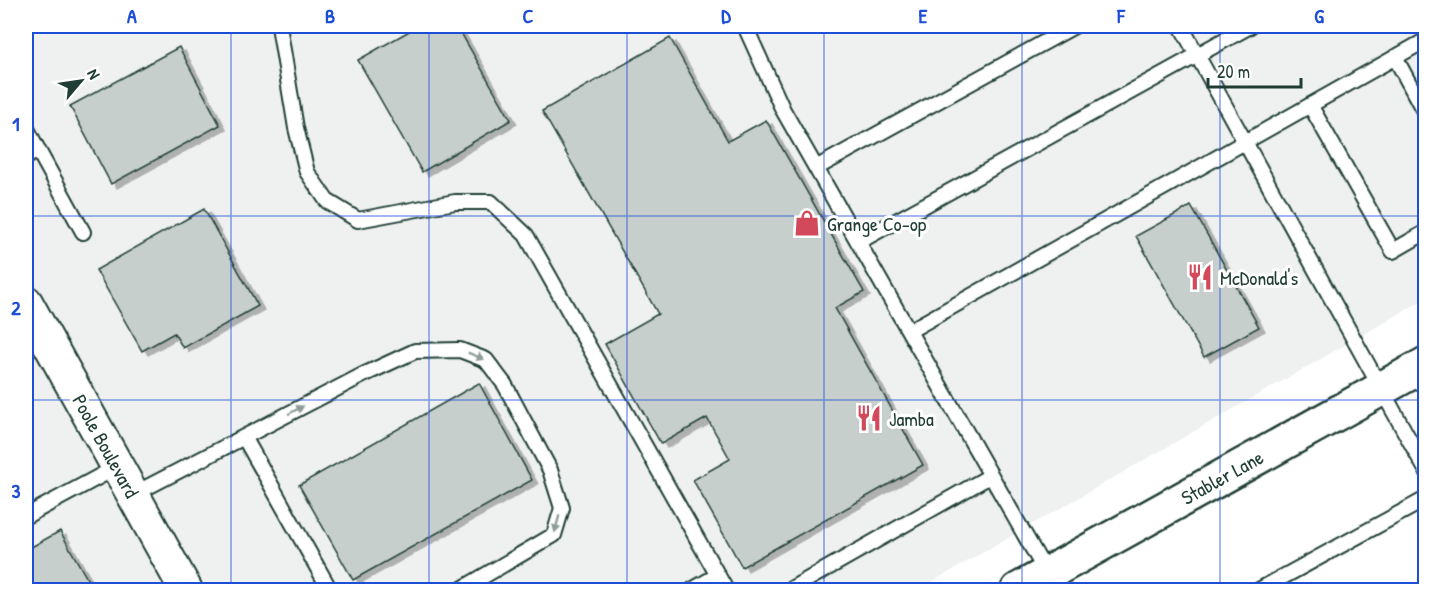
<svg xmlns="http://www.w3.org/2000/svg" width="1451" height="616" font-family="'Patrick Hand',sans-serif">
<defs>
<filter id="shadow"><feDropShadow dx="6" dy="4" stdDeviation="0" flood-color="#0004"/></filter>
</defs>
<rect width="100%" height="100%" fill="#fff"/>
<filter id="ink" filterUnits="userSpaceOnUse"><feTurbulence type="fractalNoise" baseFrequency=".0167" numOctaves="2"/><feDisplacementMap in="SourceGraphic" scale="12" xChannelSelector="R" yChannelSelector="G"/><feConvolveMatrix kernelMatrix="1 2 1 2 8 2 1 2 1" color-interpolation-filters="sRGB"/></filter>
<g filter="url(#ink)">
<path fill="#eef1f0" d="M26,26H1425V299L918,590H26Z"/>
<path fill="#c7cfcc" stroke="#1f3d34" stroke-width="1.5" filter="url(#shadow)" d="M418,26H457L511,120L422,172L358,60Z
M670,38L728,141L766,120L864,292L835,308L923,465L742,567L693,480L730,459L707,418L661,444L605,344L658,314L542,111Z
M179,47L220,125L111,184L70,106Z
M1191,206L1259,327L1204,357L1136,236Z
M204,209L258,306L183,348L174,333L142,351L96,270Z
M479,383L532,480L353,580L299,485Z
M60,531L94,591H26V550Z"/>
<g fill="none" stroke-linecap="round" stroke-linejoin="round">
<g stroke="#1f3d34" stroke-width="18">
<path id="service" d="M279,26L296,128L307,172L327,201L358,220L455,202H491L526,235L726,590
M745,26L783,110L1047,574
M1181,26L1426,470
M1395,57L1426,115
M1310,105L1393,251L1426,232
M26,127L38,150
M26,157L38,150L83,232
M816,168L1074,26
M858,242L1250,26
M909,331L1426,40
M244,437L363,375L415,351L460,350L486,360L505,385L550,470L562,508L554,535L460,590
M132,495L244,437L330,590
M26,516L117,467
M692,590L718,575
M789,590L990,476
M1259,590L1426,499"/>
</g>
<g stroke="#1f3d34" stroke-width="36">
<path id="tertiary" d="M26,302L186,590"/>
</g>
<g stroke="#1f3d34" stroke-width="38">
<path id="secondary" d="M1018,590L1426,364"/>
</g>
<use href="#service" stroke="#fff" stroke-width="14"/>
<use href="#tertiary" stroke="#fff" stroke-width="32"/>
<use href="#secondary" stroke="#fff" stroke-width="33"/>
</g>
<defs><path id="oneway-solid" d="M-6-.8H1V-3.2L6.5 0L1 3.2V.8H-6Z" transform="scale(1.5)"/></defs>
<g fill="#8f9e9a">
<use href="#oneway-solid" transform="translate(476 356) rotate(22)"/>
<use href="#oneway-solid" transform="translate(296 410) rotate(-28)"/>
<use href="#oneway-solid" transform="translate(557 524) rotate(105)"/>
</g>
</g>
<path fill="none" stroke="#1d4ed8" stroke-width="1.5" stroke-opacity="0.55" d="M231,26V590M429,26V590M627,26V590M824,26V590M1022,26V590M1220,26V590M26,216H1426M26,400H1426"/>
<defs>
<g id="shop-bare" transform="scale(2.07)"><path d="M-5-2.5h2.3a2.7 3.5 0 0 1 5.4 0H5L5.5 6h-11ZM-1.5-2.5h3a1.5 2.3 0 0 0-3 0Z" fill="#d1495b" stroke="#fff" stroke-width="2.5" paint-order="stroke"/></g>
<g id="restaurant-bare" transform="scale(2.07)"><path d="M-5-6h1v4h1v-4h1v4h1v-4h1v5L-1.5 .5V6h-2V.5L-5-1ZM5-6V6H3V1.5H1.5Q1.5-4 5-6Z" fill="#d1495b" stroke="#fff" stroke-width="2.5" paint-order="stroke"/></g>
</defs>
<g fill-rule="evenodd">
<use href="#shop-bare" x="807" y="223"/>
<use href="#restaurant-bare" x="1200" y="277"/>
<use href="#restaurant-bare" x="869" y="418"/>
</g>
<g text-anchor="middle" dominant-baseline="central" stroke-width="6" stroke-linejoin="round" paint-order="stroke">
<g font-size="20" fill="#1f3d34" stroke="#fff" text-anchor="start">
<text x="827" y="223">Grange Co-op</text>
<text x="1220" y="277">McDonald's</text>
<text x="889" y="418">Jamba</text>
</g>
<g font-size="20" fill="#1f3d34" stroke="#fff">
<text transform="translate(106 446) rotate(61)">Poole Boulevard</text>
<text transform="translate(1222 477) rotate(-29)">Stabler Lane</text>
</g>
</g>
<rect width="1451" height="616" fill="none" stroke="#fff" stroke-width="66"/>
<g transform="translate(81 81) rotate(61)" stroke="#ffffff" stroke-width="4.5" paint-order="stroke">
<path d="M0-4.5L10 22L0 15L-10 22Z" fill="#1f3d34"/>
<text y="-9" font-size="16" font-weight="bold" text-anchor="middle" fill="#1f3d34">N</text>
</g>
<path d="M1208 78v9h93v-9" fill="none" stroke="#1f3d34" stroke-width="3"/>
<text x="1217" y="78" font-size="18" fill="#1f3d34" stroke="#ffffff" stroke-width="4.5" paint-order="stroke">20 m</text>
<rect x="33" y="33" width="1385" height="550" fill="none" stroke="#1d4ed8" stroke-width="2"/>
<g font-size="20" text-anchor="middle" font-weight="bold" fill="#1d4ed8">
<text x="132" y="23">A</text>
<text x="330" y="23">B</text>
<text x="528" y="23">C</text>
<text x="726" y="23">D</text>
<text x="923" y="23">E</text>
<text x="1121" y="23">F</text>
<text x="1319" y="23">G</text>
<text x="16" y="131">1</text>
<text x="16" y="315">2</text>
<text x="16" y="498">3</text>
</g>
</svg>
